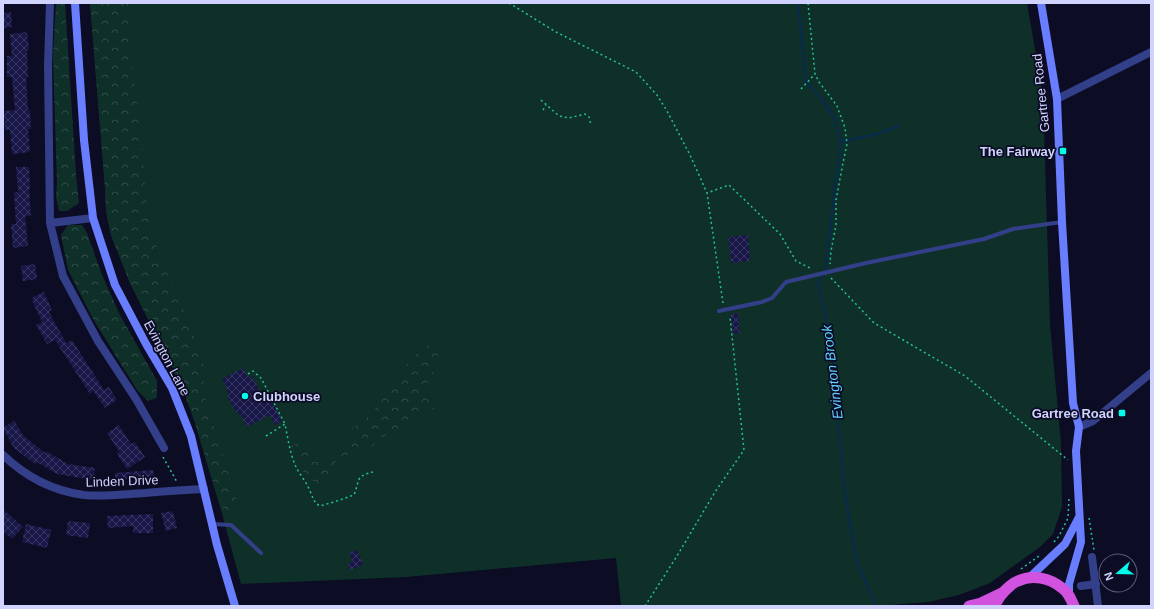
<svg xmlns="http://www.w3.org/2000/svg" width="1154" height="609" font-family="Helvetica,sans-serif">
<defs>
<pattern id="forest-crowns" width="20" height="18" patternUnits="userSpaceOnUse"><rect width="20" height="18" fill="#0f3029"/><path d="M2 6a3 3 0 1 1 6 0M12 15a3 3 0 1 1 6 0" fill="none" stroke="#314d49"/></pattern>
<pattern id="building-cross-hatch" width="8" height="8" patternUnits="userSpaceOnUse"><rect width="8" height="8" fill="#181748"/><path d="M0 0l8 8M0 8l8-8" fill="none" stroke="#393863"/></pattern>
</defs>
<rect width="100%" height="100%" fill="#0c0c25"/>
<path fill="#0f3029" d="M90,3H1027L1043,96L1050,324L1061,443L1062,507L1053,534L1040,547L990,583L959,595L928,602L879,606H621L616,558L406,577L241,584L220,506L195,423L183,389L130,283L111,235L106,211L105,188Z"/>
<path fill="url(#forest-crowns)" d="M56,3H65L76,175L79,203L67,211H59L56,197L57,183L53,57Z
M90,3H128L130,48L141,131L147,213L160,258L174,288L191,327L205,370L203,392L240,511C231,513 227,511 220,506L195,423L183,389L130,283L111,235L106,211L105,188Z
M68,225H82L87,233L102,275L120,315L157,381V398L148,401L137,390L93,319L68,270L61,235Z
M428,345L439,347L435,370L426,385L440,405L386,435L357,458L352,452L334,463L330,480L317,484C300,471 298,465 291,446L300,442L306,447L310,462H320L330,457L344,447L349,439V432L352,428L362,423L380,403L412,358Z"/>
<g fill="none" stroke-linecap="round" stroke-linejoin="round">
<path stroke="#072b49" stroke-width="2.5" d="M798,3L806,81L825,103L834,118L841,142L825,270L818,284L832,345L844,488L856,559L873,599L874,606
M841,142L877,134L900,125"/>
</g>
<path fill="url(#building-cross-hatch)" d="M11,12L12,27L3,28V13Z
M27,32L29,50L27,51L28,77H26L28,110H30L31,129H28L30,152L12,154L10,130H5L4,111L15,110L12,77H7V56H12L10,34Z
M16,167H29L30,189H29L31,216H25L28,246L13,248L11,224H16L14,193L18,192Z
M748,235L750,261L731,263L728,237Z
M35,264L37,279L23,281L21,266Z
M44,292L52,310L49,312L66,343L72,340L104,390L109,387L117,400L105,408L93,391L90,394L55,340L47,344L36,325L42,322L31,298Z
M738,313L740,333L733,334L731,314Z
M243,368L249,378L252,376L263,397L269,395L282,421L275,425L270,415L247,427L241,415L236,412L228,398L227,388L222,379Z
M14,421L24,436L45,453L46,451L68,464L95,468L93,480L57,474L37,462L35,464L14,448L3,429V428Z
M119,425L131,444L135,442L145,457L127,469L117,454L119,452L107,433Z
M153,470L154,477L116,480L115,473Z
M3,509L23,527L12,539L3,531Z
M173,511L177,528L166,531L161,513Z
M153,514V533H133V526L108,528L107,516Z
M68,521L90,523L88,538L66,535Z
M26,524L51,530L47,548L22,542Z
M357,550L363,565L350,570L348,564L353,562L349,553Z"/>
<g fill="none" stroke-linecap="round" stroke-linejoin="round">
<path stroke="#24c09b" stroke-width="1.5" stroke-dasharray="2 3" stroke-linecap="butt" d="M509,3L556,32L636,72L657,95L667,111L690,155L707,193
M808,3L815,74L819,82L837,106L845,128L847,144L843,163L836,200V225L831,251L830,264
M801,89L815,74
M541,100L559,116L569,118L585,114L589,117L591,125
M543,110L546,105
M831,278L874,323L965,376L1068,460
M723,303L707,193L729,185L780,234L796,261L812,269
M248,374L253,371L261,378L285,424
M266,436L285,424C288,439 290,455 297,469C301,476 307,483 310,491C313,497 313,502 320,506L334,502L354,495C361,476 355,477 376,471
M163,457L177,482
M1089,518L1094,550
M1054,542L1059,536L1068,518L1069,498
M1021,569L1039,556
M645,606L677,556L715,492L744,450L730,317L729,316"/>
<path stroke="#333f88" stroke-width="4" d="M719,311L762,302L772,298L786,282L866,263L984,239L1013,229L1062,222
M213,524L231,525L261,553"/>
<path stroke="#333f88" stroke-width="8" d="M50,3L48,66L50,223L93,218
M1057,99L1151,52
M50,223L63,276L98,341L136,399L164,448
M1079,427L1093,421L1151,373
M3,455C26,477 53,491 84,495C104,497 125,494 145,493C165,491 184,490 204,489
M1092,557L1098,606
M1081,586L1096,584"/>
<path stroke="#687eff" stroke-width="8" d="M75,3L84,140L93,218L115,285L146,344L172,388L191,436L217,545L235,606
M1041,3L1057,99L1062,222L1073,403L1079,427L1076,451L1081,542L1069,584V596
M1030,577L1065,544L1079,517"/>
<path stroke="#d252e0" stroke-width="11" d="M969,606L981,603L1002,593
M995,606C998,597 1003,592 1010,586C1012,584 1015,582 1018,581C1032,574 1050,578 1062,588C1068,592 1071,599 1074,606"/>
</g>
<g fill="#00fcea" stroke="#0c0c25" stroke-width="1.5">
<rect x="1059" y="147" width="8" height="8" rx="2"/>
<circle cx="245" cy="396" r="4"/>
<rect x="1118" y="409" width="8" height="8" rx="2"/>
</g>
<g text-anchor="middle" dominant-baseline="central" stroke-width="3.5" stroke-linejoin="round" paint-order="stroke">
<g font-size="13" fill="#d1d3ff" stroke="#0c0c25">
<text transform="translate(1041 93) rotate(-96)">Gartree Road</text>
<text transform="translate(167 358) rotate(62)">Evington Lane</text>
<text transform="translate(122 481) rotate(-2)">Linden Drive</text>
</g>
<g font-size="13" font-weight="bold" fill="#d1d3ff" stroke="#0c0c25" text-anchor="end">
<text x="1055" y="151">The Fairway</text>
<text x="253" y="396" text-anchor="start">Clubhouse</text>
<text x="1114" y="413">Gartree Road</text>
</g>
<g font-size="14" font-style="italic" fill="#5fd0ff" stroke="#0c0c25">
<text transform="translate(832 372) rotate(-97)">Evington Brook</text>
</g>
</g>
<rect width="1154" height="609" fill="none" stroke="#d1d3ff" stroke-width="8"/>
<g transform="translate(1118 573) rotate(250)"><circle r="19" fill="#0c0c25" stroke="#5b5c7c"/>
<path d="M0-3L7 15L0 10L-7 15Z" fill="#00fcea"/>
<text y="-6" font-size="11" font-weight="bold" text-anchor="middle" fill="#d1d3ff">N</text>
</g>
</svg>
